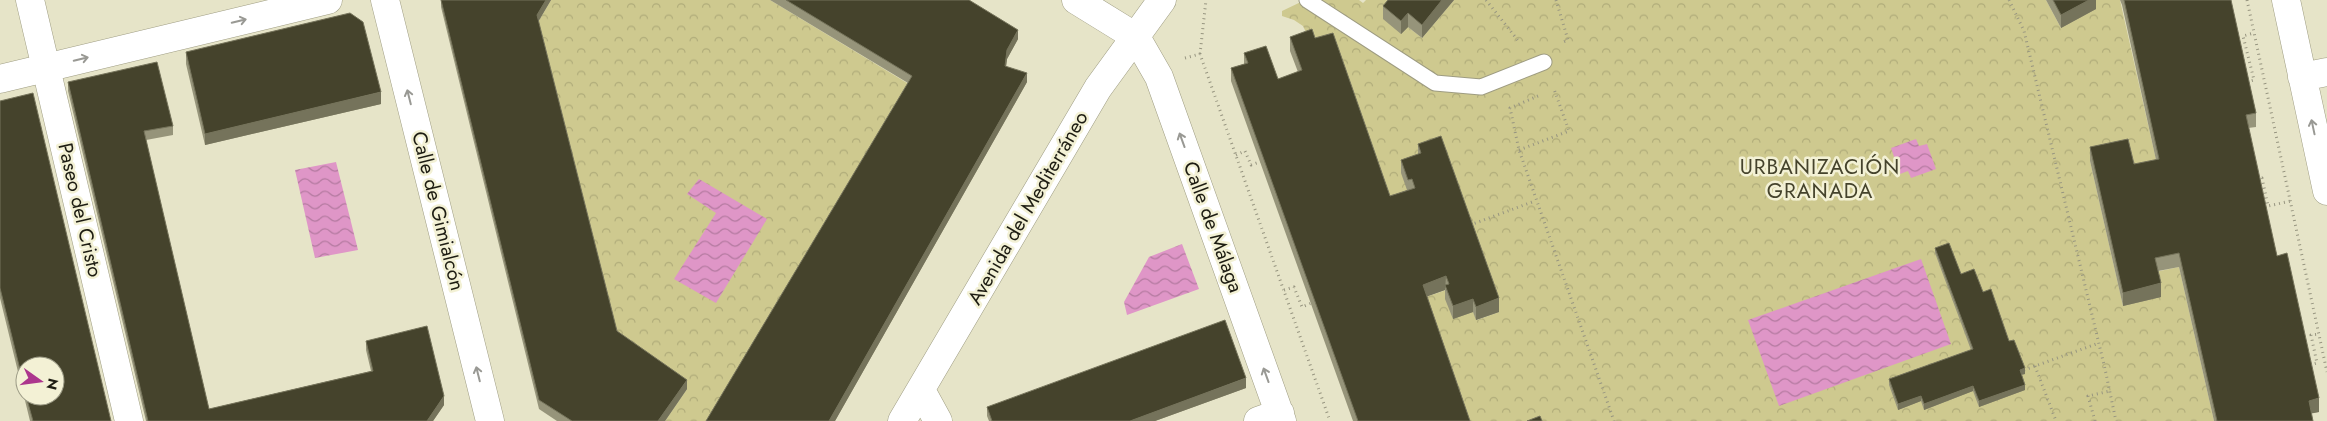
<svg xmlns="http://www.w3.org/2000/svg" width="2327" height="421" font-family="Jost,sans-serif">
<defs>
<pattern id="forest-crowns" width="20" height="18" patternUnits="userSpaceOnUse" patternTransform="scale(1.25)"><rect width="20" height="18" fill="#cec98f"/><path d="M2 6a3 3 0 1 1 6 0M12 15a3 3 0 1 1 6 0" fill="none" stroke="#b0ac7a"/></pattern>
<pattern id="water-waves" width="16" height="10" patternUnits="userSpaceOnUse" patternTransform="scale(1.25)"><rect width="16" height="10" fill="#df96c7"/><path d="M0 5q4-4 8 0t8 0" fill="none" stroke="#b47aa0"/></pattern>
</defs>
<rect width="100%" height="100%" fill="#e6e4c8"/>
<path fill="url(#forest-crowns)" d="M551,0H770L912,86L711,421H665L687,389L617,341L537,24Z
M1305,0H1359L1363,3L1366,0H1399L1408,27L1422,38L1454,0H2046L2061,28L2091,0H2120L2159,173L2090,161L2123,306L2155,272L2179,267L2214,421H1466L1423,298L1446,290L1473,312L1477,320L1499,312L1408,193L1391,210L1303,26L1294,20L1282,16V11Z"/>
<path fill="url(#water-waves)" d="M1916,139L1919,146L1927,144L1936,169L1911,178L1908,171L1900,174L1891,148Z
M336,162L358,250L315,258L295,170Z
M699,179L767,219L716,303L674,279L716,213L687,194Z
M1182,244L1199,289L1127,315L1124,302L1149,257Z
M1921,259L1951,344L1779,406L1748,320Z"/>
<g fill="none" stroke-linecap="round" stroke-linejoin="round">
<g stroke="#9e9c82" stroke-width="17">
<path id="lane" d="M1307,0L1435,83L1481,87L1544,62"/>
</g>
<g stroke="#9e9c82" stroke-width="29">
<path id="street" d="M30,0L129,421
M385,0L490,421
M1076,0L1136,37L1159,77L1282,421
M2286,0L2327,191
M2302,77L2327,72
M0,79L328,0
M921,390L938,421
M902,421L1098,88L1162,0
M1258,421L1280,413"/>
</g>
<path stroke="#979580" stroke-width="3" stroke-dasharray="1 4" stroke-linecap="butt" d="M1486,0L1520,43
M1556,0L1568,40L1561,43
M2009,0L2024,31L2105,369L2116,421
M2247,0L2327,372
M1200,54L1206,0
M1185,58L1200,54L1330,421
M2247,82L2254,80L2243,36L2254,33
M1538,96L1510,108L1519,150L1614,421
M1519,150L1569,131L1554,89
M1236,155L1245,151L1251,165L1262,161
M2257,179L2262,178L2268,206L2291,201
M1470,225L1535,201
M1284,290L1294,287L1302,307L1314,302
M2310,365L2317,363L2311,335L2319,334
M2035,366L2056,421
M2024,370L2099,343
M2095,421L2088,396L2110,391"/>
<use href="#lane" stroke="#fff" stroke-width="15"/>
<use href="#street" stroke="#fff" stroke-width="28"/>
</g>
<path fill="#96947a" fill-rule="evenodd" d="M441,0H551L538,21L617,331L687,389L665,421H557L539,409L441,7Z
M770,0H969L1018,39L1007,59L1006,66L1027,82L835,421H706L908,83Z
M1388,0H1454L1422,38L1408,27L1401,34L1383,19V6Z
M2046,0H2096V9L2061,28Z
M2120,0H2231L2256,113V127L2248,128L2277,256L2319,412L2311,413L2313,421H2214L2179,267L2158,271L2161,297L2123,306L2090,161V147L2134,164L2156,160L2122,5Z
M1290,37L1315,38L1390,196L1407,190L1401,173V160L1418,154V144L1499,312L1476,320L1473,312L1453,319L1445,299V290L1427,296L1470,421H1353L1231,81V68L1244,64V53L1278,79L1298,72L1290,51Z
M186,52L381,104L205,145L186,64Z
M68,82L173,126V135L146,140L209,409L371,371L366,350V341L444,405L433,421H146L68,91Z
M0,101L111,421H30L0,298ZM25,366L55,396H25Z
M1935,248L1961,274L1983,292L2009,341L2025,374L2021,375L2025,390L1979,407L1973,391L1924,410L1921,401L1898,410L1889,385V379L1971,350L1935,253Z
M1246,388L1155,421H989L987,416V407Z"/>
<path fill="#75735b" d="M546,0H551L537,24V15Z
M1442,0H1454L1422,38V25Z
M2089,0H2096V9L2061,28V15Z
M1408,13V27L1401,34V21Z
M1018,30V39L1007,59L1005,75V66L1007,50Z
M1027,73V82L835,421H829Z
M381,92V104L205,145V134Z
M1446,276L1445,290L1423,298V285Z
M2161,283V297L2123,306V293Z
M1499,298V312L1476,320V307Z
M1473,299V312L1453,319V306Z
M2025,368V374L2020,375V370Z
M1246,378V388L1155,421H1130Z
M687,380V389L665,421H658Z
M2025,385V390L1979,407V401Z
M1973,386V391L1924,410V404Z
M444,396V405L433,421H427Z
M1921,396V401L1898,410V404Z
M2319,398V412L2309,414V401Z"/>
<path fill="#45432c" stroke="#75735b" d="M441,0H546L537,15L617,331L687,380L658,421H572L539,400Z
M786,0H969L1018,30L1007,50L1005,66L1027,73L829,421H706L912,76Z
M1388,0H1442L1422,25L1408,13L1401,21L1383,6Z
M2053,0H2089L2061,15Z
M2124,0H2231L2256,113L2246,115L2277,256L2287,253L2319,398L2309,401L2313,421H2217L2179,253L2155,258L2161,283L2123,293L2090,147L2128,139L2134,164L2159,159Z
M350,13L363,22L381,92L205,134L186,52Z
M1312,29L1315,38L1333,33L1390,196L1415,188L1412,179L1408,180L1401,160L1421,153L1418,144L1441,136L1499,298L1476,307L1473,299L1453,306L1445,285L1449,284L1446,276L1423,285L1470,421H1358L1231,68L1248,63L1244,53L1266,46L1278,79L1302,70L1290,37Z
M157,62L173,126L144,131L209,409L373,371L366,341L427,326L444,396L427,421H148L68,82Z
M33,93L111,421H33L26,396H55V366H25V390L0,288V101Z
M1949,243L1961,274L1974,269L1983,292L1991,289L2009,341L2014,340L2025,368L2020,370L2025,385L1979,401L1973,386L1924,404L1921,396L1898,404L1889,379L1973,349L1935,248Z
M1225,320L1246,378L1130,421H992L987,407Z
M1540,416L1542,421H1527Z"/>
<defs><path id="oneway-shaft" d="M-6 0H5M1.5-3L5.5 0L1.5 3" fill="none" stroke-width="1.6" stroke-linecap="round" stroke-linejoin="round" transform="scale(1.25)"/></defs>
<g stroke="#999994">
<use href="#oneway-shaft" transform="translate(239 21) rotate(-14)"/>
<use href="#oneway-shaft" transform="translate(81 59) rotate(-14)"/>
<use href="#oneway-shaft" transform="translate(409 97) rotate(-104)"/>
<use href="#oneway-shaft" transform="translate(2313 127) rotate(-102)"/>
<use href="#oneway-shaft" transform="translate(1182 140) rotate(-110)"/>
<use href="#oneway-shaft" transform="translate(478 374) rotate(-104)"/>
<use href="#oneway-shaft" transform="translate(1266 375) rotate(-110)"/>
</g>
<g text-anchor="middle" dominant-baseline="central" stroke-width="5" stroke-linejoin="round" paint-order="stroke">
<g font-size="20" fill="#1d1c12" stroke="#f3f1d5">
<text transform="translate(1028 208) rotate(-60)">Avenida del Mediterráneo</text>
<text transform="translate(80 210) rotate(77)">Paseo del Cristo</text>
<text transform="translate(438 211) rotate(76)">Calle de Gimialcón</text>
<text transform="translate(1213 227) rotate(70)">Calle de Málaga</text>
</g>
<g font-size="21" letter-spacing="1" fill="#45432c" stroke="#f3f1d5">
<text x="1820" y="167">URBANIZACIÓN<tspan x="1820" dy="24">GRANADA</tspan></text>
</g>
</g>
<g transform="translate(40 381) rotate(104)"><circle r="24" fill="#f3f1d5" stroke="#9d9c87"/>
<path d="M0-4L9 19L0 12L-9 19Z" fill="#ac368d"/>
<text y="-8" font-size="14" font-weight="bold" text-anchor="middle" fill="#1d1c12">N</text>
</g>
</svg>
